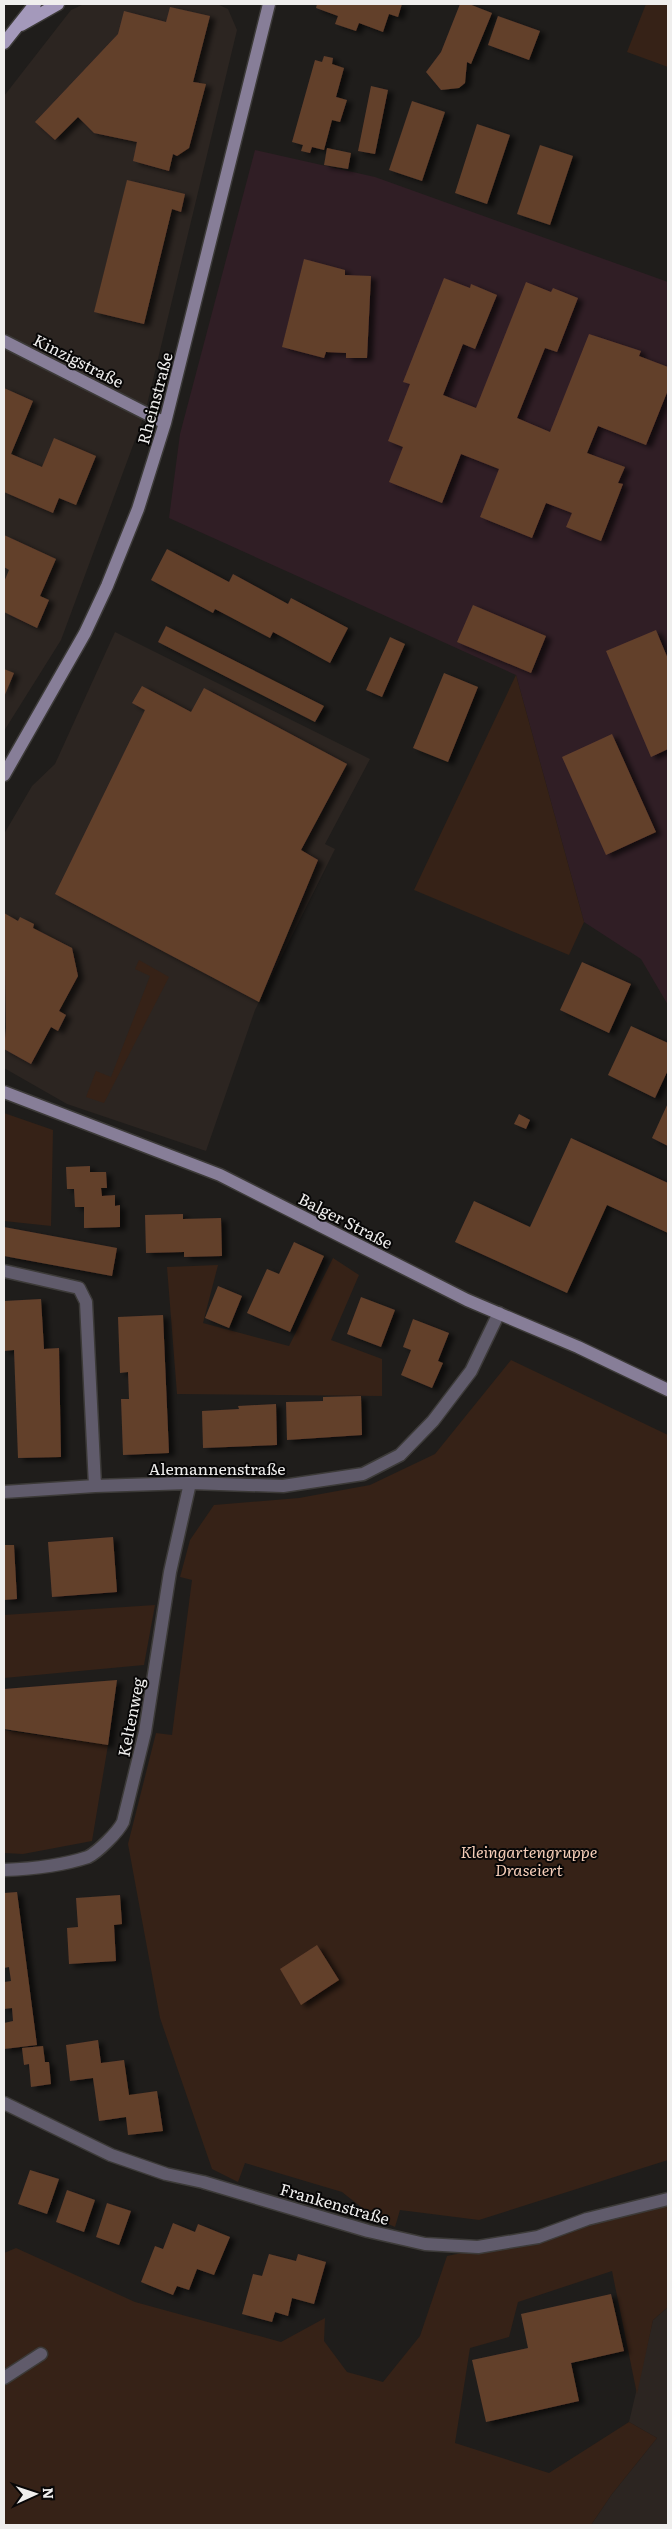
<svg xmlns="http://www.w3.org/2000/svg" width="672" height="2529" font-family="Literata,serif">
<defs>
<filter id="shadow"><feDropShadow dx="5.5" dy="3" stdDeviation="2.5" flood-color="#0009"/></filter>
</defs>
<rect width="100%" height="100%" fill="#1f1d1b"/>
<path fill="#2c2521" d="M84,4H217L228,9L237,30L145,413L61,640L4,731V96L71,10Z
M115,632L370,759L325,844L335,849L255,1010L206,1151L67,1104L4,1068V834L32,786L55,764Z
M668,2307V2525H591L612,2494L657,2438L629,2422L653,2320Z"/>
<path fill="#301e25" d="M255,150L375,177L668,282V1005L641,959L584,922L516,675L169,518L180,434Z"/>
<path fill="#362217" d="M646,4H668V67L627,52Z
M516,675L584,922L569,955L414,890Z
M139,960L169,977L104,1103L86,1097L96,1071L111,1077L150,976L135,969Z
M4,1113L53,1130L51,1226L4,1221Z
M333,1258L359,1275L331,1340L382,1359V1396L177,1394L167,1267L218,1265L203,1323L289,1346Z
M511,1360L668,1435V2160L479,2220L400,2210L395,2227L375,2218L342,2192L245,2163L238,2182L212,2169L160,2018L128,1844L156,1733L172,1735L192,1580L180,1577L190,1540L214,1505L299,1498L370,1485L435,1454Z
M155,1605L144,1665L4,1678V1615Z
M4,1730L108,1745L92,1841L23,1854L4,1853Z
M668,2199V2307L653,2320L637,2394L612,2271L518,2302L509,2337L470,2348L455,2443L549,2473L629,2422L657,2438L612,2494L591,2525H4V2253L16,2248L135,2302L281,2342L325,2318L324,2341L347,2372L383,2382L420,2336L447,2256L538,2237Z"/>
<path fill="#623f2c" filter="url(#shadow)" d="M317,4H402L398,17L389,14L383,32L359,23L356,31L335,24L338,16L316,8Z
M460,4H469L492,13L471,64L467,62L465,83L459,88L441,90L426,72L441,52Z
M170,7L210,16L193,82L206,84L189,148L177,156L173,154L169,171L133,161L137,142L94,133L78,117L55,140L35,122L118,34L124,11L166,22Z
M498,16L540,31L529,60L488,45Z
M324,56L333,58L332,64L344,68L336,97L347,100L340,122L332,120L324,150L312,147L310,153L301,151L303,145L292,142L315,60L322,62Z
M371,86L388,90L375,154L358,151Z
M412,101L445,112L422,181L389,170Z
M477,124L510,135L487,204L455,193Z
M540,145L573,156L550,225L517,214Z
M327,148L351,153L348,169L324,165Z
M127,180L185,194L181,212L172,209L144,324L94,312Z
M304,259L345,270V275L371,276L367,358H346V353L326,352L324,358L282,347Z
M444,278L470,288L471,284L497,295L475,349L463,344L443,395L476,408L526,282L551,292L553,288L578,298L557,352L545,348L517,418L550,432L589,334L641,351L639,356L668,367V390L646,445L598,426L587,453L625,467L618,483L623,484L601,541L566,527L572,513L546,503L532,538L480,517L499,469L461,454L442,503L389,482L403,447L388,441L410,384L403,382Z
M4,388L33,401L11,454L42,467L54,438L96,456L76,505L59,498L53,513L4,492Z
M4,535L56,559L40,596L49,600L37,628L4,612V582L9,570L4,567Z
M167,549L229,582L233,574L288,604L291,598L348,628L330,663L273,632L270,638L215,609L213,613L151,580Z
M473,605L546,636L531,673L457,642Z
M166,626L324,706L315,722L158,642Z
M656,630L668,659V749L651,757L606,651Z
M390,637L405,644L382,697L366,690Z
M4,669L14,673L4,697Z
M444,673L478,687L448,762L413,748Z
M142,686L191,712L204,688L347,764L301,850L318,860L259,1002L55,894L145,710L132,703Z
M612,734L656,832L606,855L562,757Z
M4,913L18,921L20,917L34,924L33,928L72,948L78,976L59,1011L66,1015L58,1031L51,1027L31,1064L4,1049L6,1028Z
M582,962L631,984L609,1033L560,1010Z
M631,1026L668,1043V1070L655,1098L608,1075Z
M668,1103V1146L652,1138Z
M519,1114L530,1120L526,1129L514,1124Z
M571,1138L668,1183V1233L607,1205L567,1293L455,1242L474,1201L530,1227Z
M90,1166V1172H106L107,1188H101L102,1196L115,1195V1206L120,1205V1227L84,1228V1207H75L74,1189H67L66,1167Z
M183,1214V1219L221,1218L222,1256L184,1257V1252L146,1253L145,1215Z
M4,1227L117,1248L112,1276L4,1256Z
M294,1242L324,1256L290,1332L247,1313L267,1269L279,1274Z
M218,1286L242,1296L229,1328L205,1318Z
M361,1297L395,1310L381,1347L347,1334Z
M41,1299L44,1349L59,1348L61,1457L18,1458L14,1350L4,1351V1301Z
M163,1315L169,1453L123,1455L121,1399H129L128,1372L120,1373L118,1317Z
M413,1319L449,1333L438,1361L443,1363L432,1388L401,1375L411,1350L403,1347Z
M361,1396L362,1435L287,1440L286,1402L323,1401V1397Z
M276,1404L277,1445L203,1448L202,1411L239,1409L238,1406Z
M113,1537L117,1592L52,1597L48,1542Z
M4,1545H14L17,1599L4,1600Z
M117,1680L108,1745L4,1729V1689Z
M17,1892L37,2045L4,2049V2023L13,2021L12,2008L4,2009V1982L11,1981L9,1967L4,1968V1893Z
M120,1895L122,1924L114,1925L116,1961L69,1964L67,1928L78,1927L76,1898Z
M317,1945L339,1980L301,2005L280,1969Z
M98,2040L101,2063L124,2060L129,2095L157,2091L163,2131L128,2135L126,2117L99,2121L93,2078L70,2081L66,2045Z
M43,2046L45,2062H49L51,2084L31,2087L29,2064L24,2065L22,2048Z
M30,2170L59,2179L47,2214L18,2204Z
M67,2190L95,2200L84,2232L56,2222Z
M107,2203L131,2211L119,2245L96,2237Z
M173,2223L195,2232L198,2224L230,2237L214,2275L197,2269L189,2290L177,2286L173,2295L141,2282L155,2246L163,2249Z
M269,2254L296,2261L298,2254L326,2262L314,2304L292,2298L288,2316L275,2312L272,2322L242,2314L253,2274L262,2276Z
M611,2294L624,2351L571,2363L579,2401L486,2422L472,2360L528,2348L521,2314Z"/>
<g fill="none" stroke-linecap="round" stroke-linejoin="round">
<g stroke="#3c3a38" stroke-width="15">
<path id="street" d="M4,1271L79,1288L86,1302L95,1486
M4,1492L95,1486L190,1483L283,1486L363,1474L400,1455L433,1421L471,1371L499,1313
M4,1870C29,1869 64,1865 88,1857C98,1852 118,1832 123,1822L145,1732L170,1572L190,1483
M4,2103L111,2155L166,2174L203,2182L368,2231L425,2244L478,2247L538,2237L587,2219L668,2199
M4,2378L41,2354"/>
</g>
<g stroke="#3c3a38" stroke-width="15">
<path id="secondary" d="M4,341L165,423
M4,775L85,633L107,586L138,509L165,423L269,4
M4,1092L220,1175L467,1300L578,1347L668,1390"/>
</g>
<g stroke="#3c3a38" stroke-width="15">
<path id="primary" d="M21,25L58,4
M4,43L35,4"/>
</g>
<use href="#street" stroke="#605b6b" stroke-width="12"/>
<use href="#secondary" stroke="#877e98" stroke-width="12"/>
<use href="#primary" stroke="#a499bb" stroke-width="12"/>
</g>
<g text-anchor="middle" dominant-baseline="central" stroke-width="4" stroke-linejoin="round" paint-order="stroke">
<g font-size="16" fill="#efeeed" stroke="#080707">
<text transform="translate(79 360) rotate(27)">Kinzigstraße</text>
<text transform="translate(154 398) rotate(-75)">Rheinstraße</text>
<text transform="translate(346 1220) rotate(27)">Balger Straße</text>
<text x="217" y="1468">Alemannenstraße</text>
<text transform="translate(130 1717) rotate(-79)">Keltenweg</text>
<text transform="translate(335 2203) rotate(16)">Frankenstraße</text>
</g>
<g font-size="16" font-style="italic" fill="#f6ceb9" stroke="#080707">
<text x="529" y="1851">Kleingartengruppe<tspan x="529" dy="18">Draseiert</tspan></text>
</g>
</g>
<rect width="672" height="2529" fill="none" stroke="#efeeed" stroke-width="10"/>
<g transform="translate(35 2494) rotate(87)" stroke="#080707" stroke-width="4" paint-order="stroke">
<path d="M0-4L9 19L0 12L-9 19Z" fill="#efeeed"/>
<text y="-8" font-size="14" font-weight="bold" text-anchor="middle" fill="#efeeed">N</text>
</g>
</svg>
